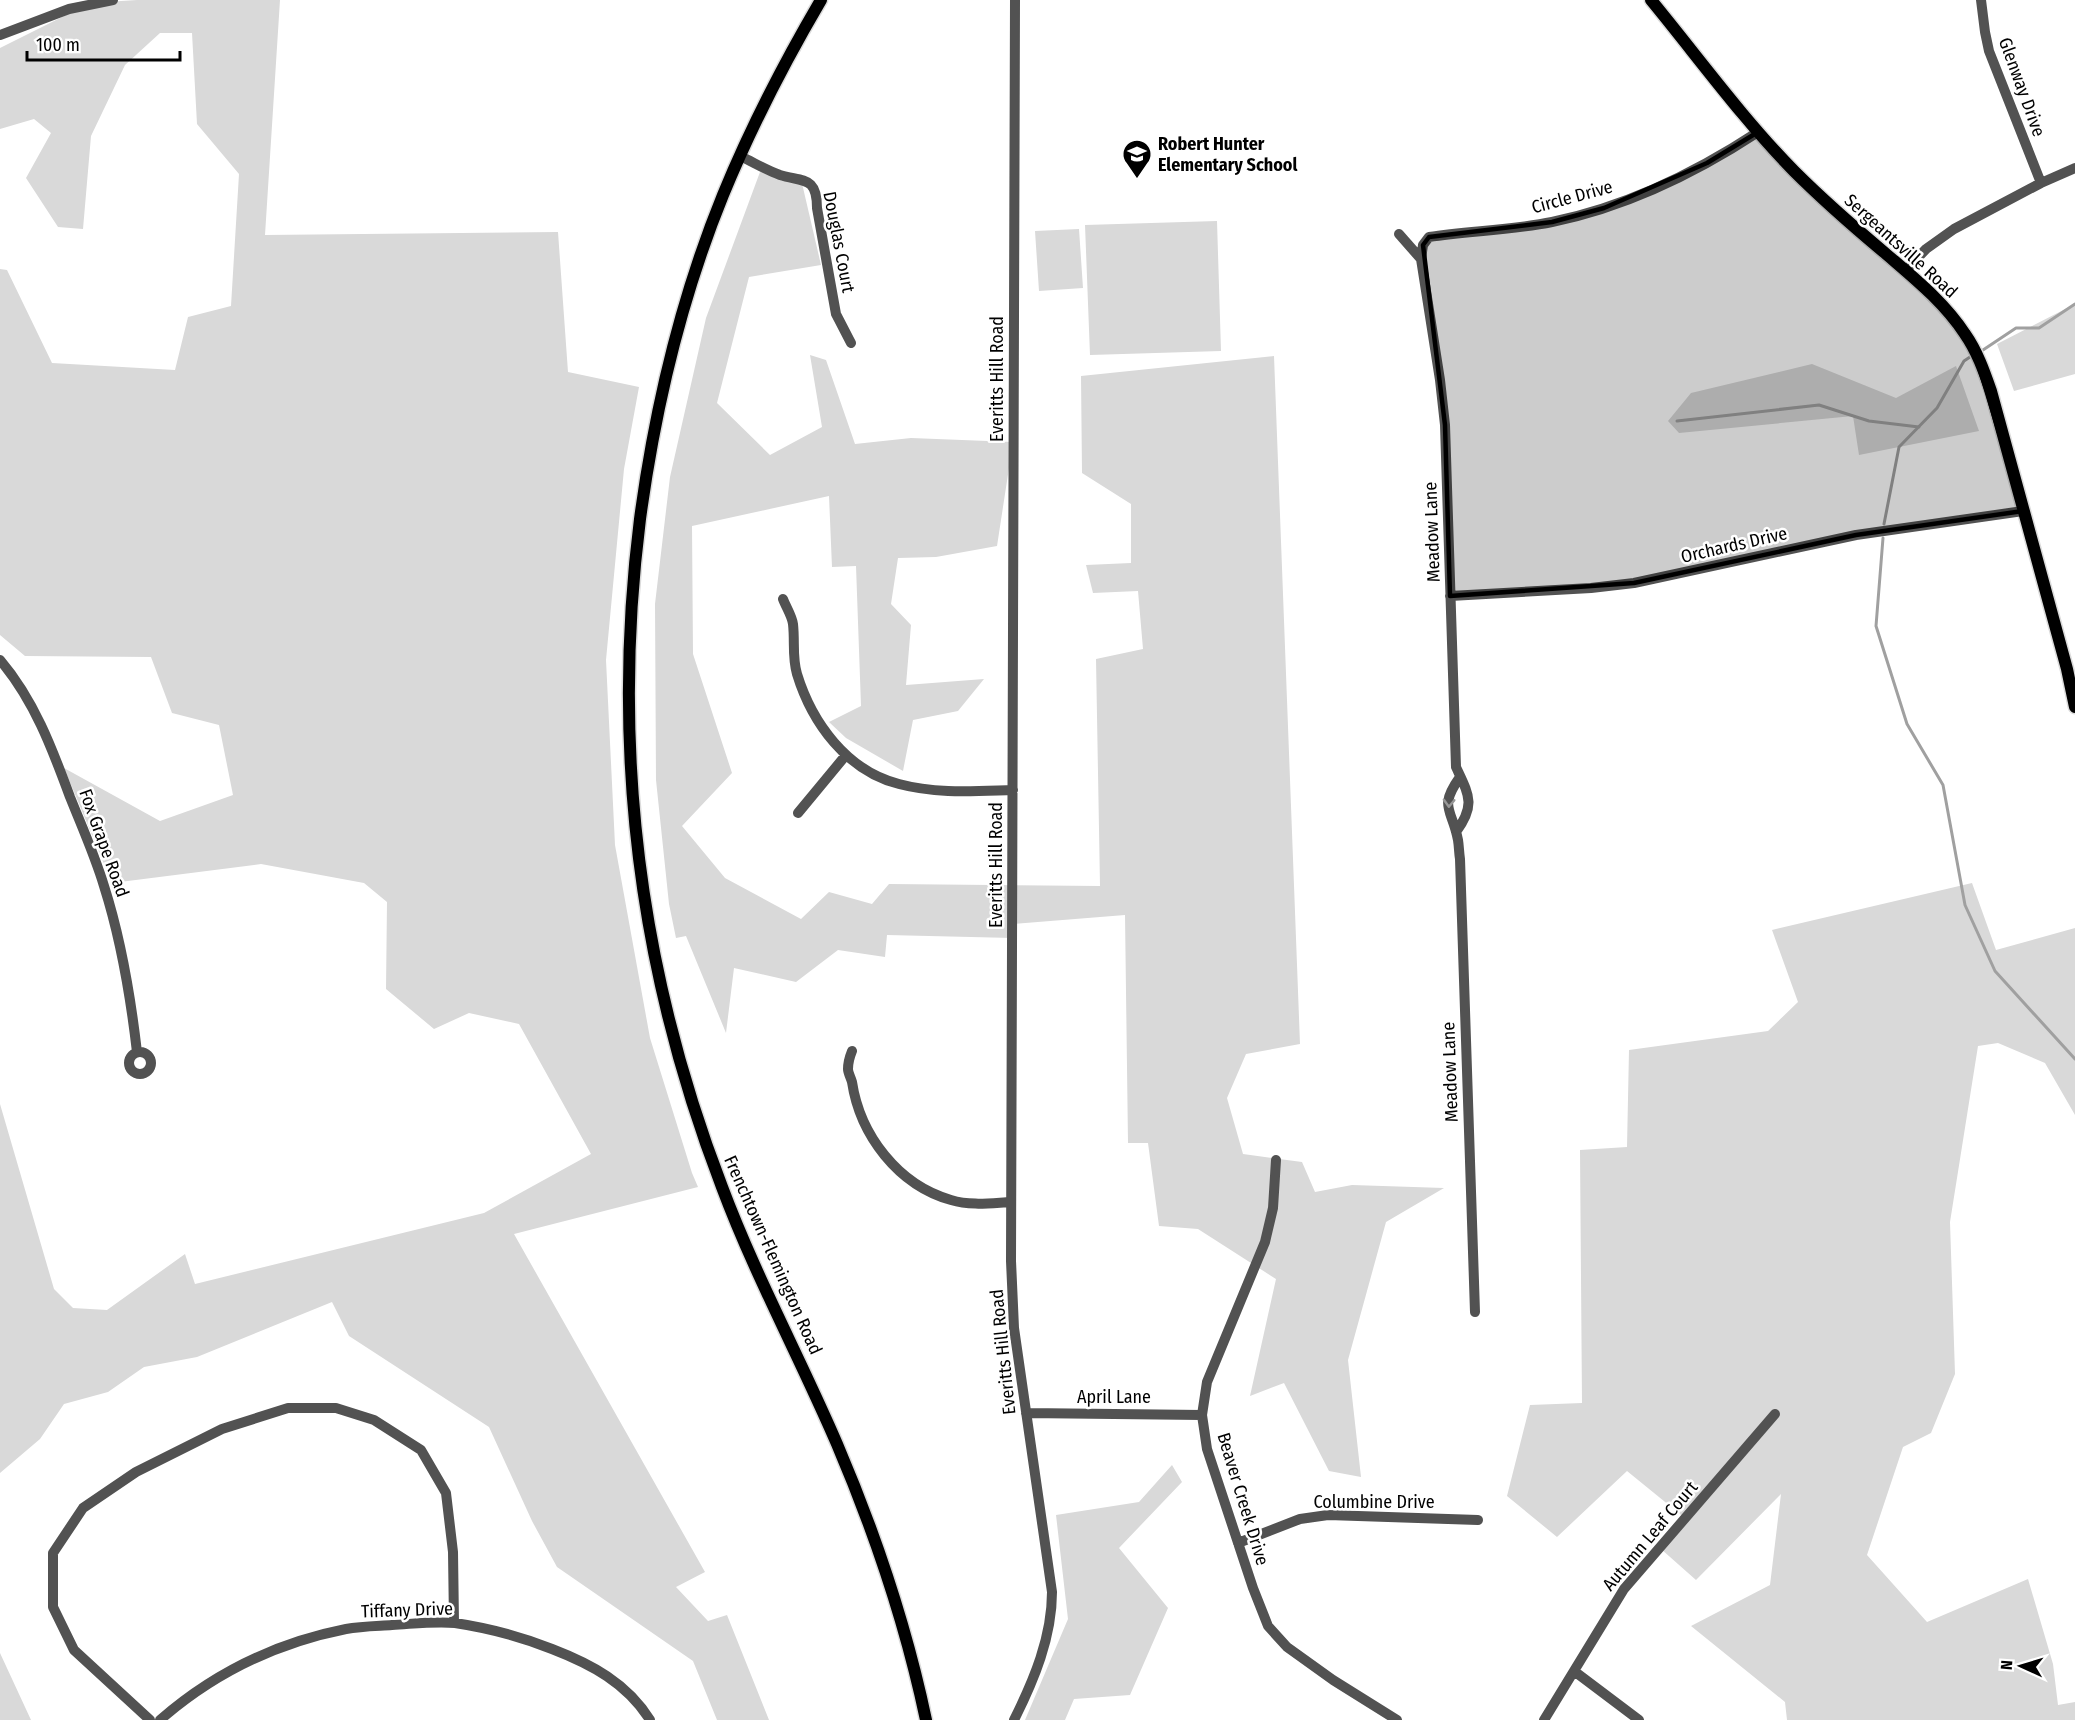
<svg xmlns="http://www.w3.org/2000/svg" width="2075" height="1720" font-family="'Fira Sans Condensed',sans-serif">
<rect width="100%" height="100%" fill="#fff"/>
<path fill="#d9d9d9" d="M137,0H280L265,235L558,232L568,372L639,387L624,469L606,660L615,845L650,1038L692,1173L698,1187L514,1234L705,1572L676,1587L708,1621L727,1615L769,1720H717L693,1661L557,1567L532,1521L489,1427L349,1336L332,1302L197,1357L144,1367L108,1392L64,1404L40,1439L0,1473V1104L54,1289L73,1308L107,1310L185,1254L195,1284L484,1213L591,1154L519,1024L469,1013L434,1029L386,989L387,902L364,883L261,864L112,883L64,768L160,821L233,795L219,725L172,713L151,657L25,656L0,635V269L7,270L52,363L175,370L188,317L231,306L239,174L197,124L192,33H160L125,65L91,136L83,229L58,227L26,178L51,133L34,119L0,129V48L90,3Z
M760,172L801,179L821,265L749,277L717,403L770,455L822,427L810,355L826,360L855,444L911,438L1013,442L997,546L936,557L898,558L891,604L911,625L906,685L984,679L958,711L913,720L903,771L846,738L829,722L861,706L856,566L832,567L829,496L692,526L693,654L732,773L682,826L725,878L801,919L829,892L872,904L889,884L1100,886L1096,659L1143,649L1138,591L1093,593L1086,565L1131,563V504L1082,473L1081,376L1274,356L1300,1044L1246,1054L1227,1098L1243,1154L1302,1162L1315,1192L1352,1185L1444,1188L1386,1222L1348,1360L1361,1477L1329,1471L1284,1383L1250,1396L1276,1279L1198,1229L1159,1226L1148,1143H1128L1125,915L1014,924L1013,938L887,935L885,957L838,950L796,982L734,968L726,1033L686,936L676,938L669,904L656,780L655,604L670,477L706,318Z
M1217,221L1221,351L1090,355L1085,225Z
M1079,229L1083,288L1039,291L1035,231Z
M2075,304V374L2014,391L1997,344Z
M1812,364L1896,398L1956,366L1979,431L1859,455L1853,416L1679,433L1668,421L1691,393Z
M1972,883L1996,950L2075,928V1115L2045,1063L1998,1043L1978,1046L1950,1222L1955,1374L1931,1433L1903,1447L1867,1555L1927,1622L2028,1579L2053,1664L2058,1705L2075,1702V1720H1787L1785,1702L1691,1626L1770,1585L1781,1494L1696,1580L1661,1549L1686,1519L1627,1471L1557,1537L1507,1496L1530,1405L1582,1403L1580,1150L1627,1147L1629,1050L1768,1031L1798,1002L1772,930Z
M1172,1465L1182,1482L1119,1548L1168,1608L1130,1695L1074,1699L1065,1720H1025L1068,1619L1056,1515L1139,1502Z
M0,1653L31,1720H0Z"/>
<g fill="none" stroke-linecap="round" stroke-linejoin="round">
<path stroke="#a0a0a0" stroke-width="3" d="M1983,350L2016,328H2039L2075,304
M1677,421L1819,405L1869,421L1919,427
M1884,524L1899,447L1937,408L1964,361L1970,357
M1883,538L1876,626L1907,724L1943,785L1965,905L1995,971L2075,1059"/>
<g stroke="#dbdbdb" stroke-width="15">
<path id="major" d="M821,0C784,63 751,127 723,195C681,298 655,408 640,519C611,748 639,971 722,1187C755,1275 800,1358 837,1444C875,1533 906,1625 926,1720
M1651,0C1698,57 1742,118 1794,171C1823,200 1854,227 1885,253C1914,278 1944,302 1965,334C1977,351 1984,371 1991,391L2067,669L2075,707"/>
</g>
<path stroke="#525252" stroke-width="10" d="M1981,0L1985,32L1989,51L2041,183
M0,35L69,9L113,0
M740,156C753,162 766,170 780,175C803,182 817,176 817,208L836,314L851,343
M1399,234L1421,259
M1905,271L1926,249L1954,229L2041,183L2075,168
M1450,596L1591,588L1634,583L1856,535L2023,511
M783,599C786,607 792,616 793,624C795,642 792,657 797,674C812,723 847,771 899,784C936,794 975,791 1013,790
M0,660C34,700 52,748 70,797C82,827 95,856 104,886C120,936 131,1000 137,1052
M1460,777C1438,808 1452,808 1458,840C1459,846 1459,853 1460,859L1475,1312
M798,813L846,755
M1456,832C1476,805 1469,795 1456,767L1445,425L1440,380L1421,259L1423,245L1429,237C1470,231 1512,230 1552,222C1625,207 1697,172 1758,132
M852,1051C850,1056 848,1063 848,1069C848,1073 851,1078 852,1082C860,1135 898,1185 951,1200C971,1206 991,1203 1011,1202
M129 1063a11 11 0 1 1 22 0a11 11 0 1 1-22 0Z
M1276,1160L1273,1208L1265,1242L1207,1382L1202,1415L1207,1449L1253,1588L1268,1626L1287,1647L1333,1680L1397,1720
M1026,1413L1202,1415
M1238,1543L1300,1519L1328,1515L1478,1520
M1574,1671L1639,1720
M150,1720L74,1650L53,1607V1553L83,1508L136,1472L222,1429L288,1408H336L374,1420L421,1450L446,1493L453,1552L454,1623
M160,1720C215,1672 275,1643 346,1629C361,1626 377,1626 392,1625C412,1624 435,1621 455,1623C488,1628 522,1637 552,1649C591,1664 627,1683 650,1720
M1014,1720C1034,1680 1052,1637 1052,1592L1014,1328L1011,1261L1015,0
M1544,1720L1624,1589L1775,1414"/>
<use href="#major" stroke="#000" stroke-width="12"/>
</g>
<defs><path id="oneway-chevron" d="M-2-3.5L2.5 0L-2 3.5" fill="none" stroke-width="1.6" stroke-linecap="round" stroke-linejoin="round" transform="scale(1.5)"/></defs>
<use stroke="#979797" href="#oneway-chevron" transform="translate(1449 803) rotate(92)"/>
<path fill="#000" fill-opacity="0.2" stroke="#000" stroke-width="4.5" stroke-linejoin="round" d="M1758,132L1834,210L1953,317L1974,350L2023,511L1856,535L1634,583L1450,596L1445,425L1423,245L1429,237L1552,222L1604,208L1707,163Z"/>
<defs>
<g id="school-pin" transform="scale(1.5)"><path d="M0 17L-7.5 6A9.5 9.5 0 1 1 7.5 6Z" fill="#000" stroke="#fff"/><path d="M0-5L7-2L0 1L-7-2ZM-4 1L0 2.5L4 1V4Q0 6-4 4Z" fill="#fff"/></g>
</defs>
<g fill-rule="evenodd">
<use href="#school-pin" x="1137" y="154"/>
</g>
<g text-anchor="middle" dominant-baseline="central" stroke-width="5" stroke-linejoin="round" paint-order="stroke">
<g font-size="18" fill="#000" stroke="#fff">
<text transform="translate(2022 87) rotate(70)">Glenway Drive</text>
<text transform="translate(1572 197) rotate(-15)">Circle Drive</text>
<text transform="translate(839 242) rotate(79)">Douglas Court</text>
<text transform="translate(1901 246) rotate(42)">Sergeantsville Road</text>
<text transform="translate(997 379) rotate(-90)">Everitts Hill Road</text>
<text transform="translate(1432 532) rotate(-92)">Meadow Lane</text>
<text transform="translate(1734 545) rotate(-13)">Orchards Drive</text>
<text transform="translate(104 843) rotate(70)">Fox Grape Road</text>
<text transform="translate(996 865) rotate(-90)">Everitts Hill Road</text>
<text transform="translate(1450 1072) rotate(-92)">Meadow Lane</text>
<text transform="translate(773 1255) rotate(66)">Frenchtown-Flemington Road</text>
<text transform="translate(1003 1352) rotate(-96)">Everitts Hill Road</text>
<text x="1114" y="1397">April Lane</text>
<text transform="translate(1243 1499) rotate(73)">Beaver Creek Drive</text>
<text x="1374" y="1502">Columbine Drive</text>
<text transform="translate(1650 1536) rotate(-50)">Autumn Leaf Court</text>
<text transform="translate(407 1610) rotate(-2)">Tiffany Drive</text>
</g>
<g font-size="18" font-weight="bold" fill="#000" stroke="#fff" text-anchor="start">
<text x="1158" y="144">Robert Hunter<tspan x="1158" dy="21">Elementary School</tspan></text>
</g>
</g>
<g transform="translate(2021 1666) rotate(274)" stroke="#ffffff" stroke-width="4.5" paint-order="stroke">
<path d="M0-4.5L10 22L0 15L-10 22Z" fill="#000000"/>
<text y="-9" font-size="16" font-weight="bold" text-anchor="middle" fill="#000000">N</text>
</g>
<path d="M27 51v9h153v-9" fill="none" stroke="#000000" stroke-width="3"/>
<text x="36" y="51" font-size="18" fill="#000000" stroke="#ffffff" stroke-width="4.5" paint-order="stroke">100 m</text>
</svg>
